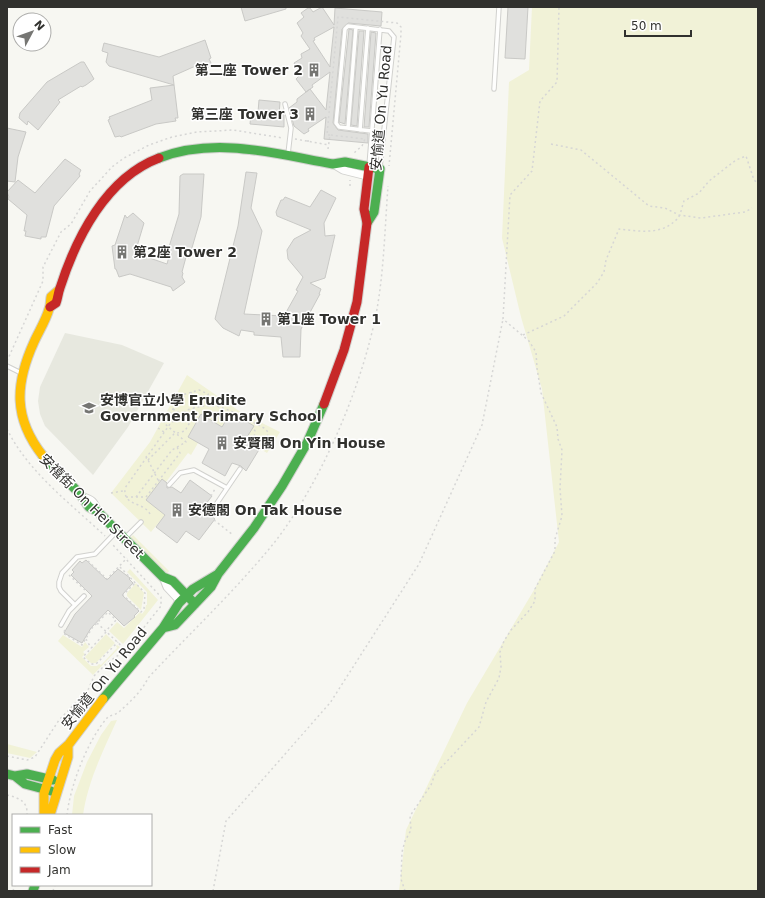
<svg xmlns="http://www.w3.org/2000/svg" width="765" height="898" font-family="'DejaVu Sans','Noto Sans TC',sans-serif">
<rect width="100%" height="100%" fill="#f7f7f2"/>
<path fill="#e7e8df" d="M65,333L122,345L164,363L128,427L93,475L45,426L40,414L38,401L40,387Z"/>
<path fill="#f1f2d7" d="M532,7H758V891H399L406,830L467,703L534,590L559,542L542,389L521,317L502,238L509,82L529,70Z
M187,375L242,413L280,432L267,453L245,440L253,426L233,414L230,413L222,427L201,414L188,437L198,443L191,455L188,453L166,482L162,479L146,500L165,515L151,532L111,493L150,442Z
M133,535L169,571L167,574L130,538Z
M130,569L158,600L123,644L109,631L117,622L124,628L140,612L142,614L145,610L146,605H147V592L127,572Z
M136,583L144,593L141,610L127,596V593Z
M106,634L115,643L96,663H91L85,657Z
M63,635L82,647L85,642L89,647L83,652L85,654L82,657L91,666H97L99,664L101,665L117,648L116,646L117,645L120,647L93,675L58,641Z
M117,720C103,751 88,781 83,815H72L74,796L87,762L101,735L111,721Z
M7,744L37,752L30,758L7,753Z"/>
<path fill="#e0e0dd" stroke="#c9c9c6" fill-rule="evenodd" d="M241,7H286V9L245,21Z
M322,7L334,25L335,8L382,12L381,26L348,23L342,29L333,123L338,130L368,134V143L324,139L326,117L308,129L309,131L304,134L294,126L289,108L297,102V99L310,89L326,110L330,72L312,85L313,87L306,92L296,79L299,76L297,74L299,72L294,63L302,58L301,54L310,49L301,36L303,33L297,23L304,17L301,13L308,8H310L313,12ZM334,27L330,65V67L313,41L315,40L314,38Z
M508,7H528L525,59L505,58Z
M349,29L353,30L345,124L339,122Z
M359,31H364L357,126L351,125Z
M371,32L376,33L369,127H364Z
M205,40L211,58L209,59L211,63L209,67L202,69L200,64L173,76L178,118H175L176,121L156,124L121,137L120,136L115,137L108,120L110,119L109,117L152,100L150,88L174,85L109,66L106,62L108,53L102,51L104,43L159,57Z
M81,62H84L94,79L86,85L82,87L81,86L58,100L60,102L38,130L28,121L27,125L19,118L20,113L47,82Z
M259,100L280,102L279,115L284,112V127L250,124L251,113L258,112Z
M7,128L26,132L18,157L15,182L7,181Z
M65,159L81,170L79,174L80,176L54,206L46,237H41V239L25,236L26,231H24L27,215L8,199L9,197L7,192L18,180L35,193Z
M246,172L257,173L251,208L262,231L244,314L284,316L298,291L296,290L303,277L288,259L287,250L294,239L311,230L277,216L276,212L281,200H283L285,197L310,207L321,190L336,198L324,223L325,236L335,235L325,278L310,283L321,289L319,294H320L301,329L300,357H283L281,337L254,335V332L241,330L239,336L223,328L215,319L238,226Z
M183,174H204L201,217L189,258L186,257L182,272L183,273L182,277L185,282L184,283L173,291L171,287L130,274L119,277L116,269H115L112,246L115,245L125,215L127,218L133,213L144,223L135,253L167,264L171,249L169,247L179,214L180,176Z
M231,412L254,426L245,440L260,448L246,471L241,466L232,463L225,476L202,463L209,449L188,437L201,414L222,427Z
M162,479L167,483V488L172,487L181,493L190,480L212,496L202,509L215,519L199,540L186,531L177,543L156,527L165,515L146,500Z
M86,560L107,580L118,569L130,578L129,579L133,583L122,595L139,611L134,616L135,617L124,626L108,610L91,628L82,643L64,633L75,614L92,596L71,575L74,572L72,570L80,561L82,563Z"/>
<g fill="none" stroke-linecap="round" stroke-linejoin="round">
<g stroke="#d1d1ce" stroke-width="5.5">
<path id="lane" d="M494,89L499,7
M285,104L291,128L288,154
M348,128L356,27
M360,130L368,28
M371,131L339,127L336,123L345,29L348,26L389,31L394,37L380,167
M369,166L380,29
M7,366L21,373
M169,485L180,473L194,470L227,488
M215,506L240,469
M125,538L141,522
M75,605L61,591L59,587V582L62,573L77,557L95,554L116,532
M61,625L69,611L84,596"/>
</g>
<g stroke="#d1d1ce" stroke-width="9">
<path id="street" d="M333,164L343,170L367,176
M83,497C91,499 95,502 97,511
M163,577L167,587L181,602"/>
</g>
<g stroke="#d1d1ce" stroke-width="11">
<path id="fast" d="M159,158C216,136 276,154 333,164L345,162L380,169L374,212L367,223
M43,456L80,494L89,507L97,511L163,577L173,581L195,604
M163,628L175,625L211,587L218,574L254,528L282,486L307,443L324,404
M103,699L163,628L179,603L193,589L218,574
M7,774L15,776L27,774L53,780
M15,776L25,784L51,791
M33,891L35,885"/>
</g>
<g stroke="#d1d1ce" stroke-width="11">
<path id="slow" d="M43,456C13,418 15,384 34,342C39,331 46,320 49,309C51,305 50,301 51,297L59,290
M44,815V793L55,760L59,753L69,744L103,699
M50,815L68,757V746"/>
</g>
<g stroke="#d1d1ce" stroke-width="11">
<path id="jam" d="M50,307L56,303C58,298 58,293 60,288C76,238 106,178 159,158
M324,404L344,350L357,302L367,223L364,209L369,167"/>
</g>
<path stroke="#d6d6d5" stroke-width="1.5" stroke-dasharray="2 3" stroke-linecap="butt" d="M330,135H327L338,17L397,23L401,27V34L389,166
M295,139L329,145
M308,142V137
M551,144L581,150L649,206L665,208L679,215L701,218L745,212L752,208
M328,149L330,135L365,139L362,146L355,152L354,154
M350,186V180
M523,335L564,316L597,283L604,272L606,260L619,229C639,231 662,236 678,218C681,214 682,206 684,201L699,193L709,181L736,160L746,156L754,180L758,183
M7,361L43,281V267L61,232L71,224L90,191L112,167L124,158L149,145L172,137L197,132L233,130L283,138
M191,392L195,412
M173,409L191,420
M212,423L220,414H230
M158,428L164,432
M7,429C28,472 70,503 105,536
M146,456L158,480
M148,460L174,434L185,431L195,413L200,416
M111,493L123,491
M211,496L215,489
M126,497H146L180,453L177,447
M136,497L172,450L186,442L164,423L182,395L199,390L208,394L209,405
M150,514C143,501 123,507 125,488L170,424L187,410L202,406H217L231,411L264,428L268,432L267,441L262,444L257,443L254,439L255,431L253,427
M214,520L233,535
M88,561L107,579L127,558
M120,567L145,593L144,609L141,612L123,595L136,582
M69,575L85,590
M97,623L129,653
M65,630L63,633L82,645L92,628L108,612L116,620L106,631
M106,632L83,657L91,664H96L118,642
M86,639L91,648
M7,756L27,760L35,757L59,720L88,690L94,676L107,663L126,650L161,606V597L113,545
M7,795C19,798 28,801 27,815
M67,815C70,786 88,739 108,717C111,715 115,715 119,712C130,702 142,691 148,678C190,633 235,591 274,543C321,483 363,385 377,309C384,269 385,226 388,186
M13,891L15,885
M53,891L55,885
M213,891L226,821L330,703L419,564L482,425L503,319
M405,891L401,879L402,852L405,841L411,830L410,816L431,785L435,774L479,727L486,702L499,678L501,667L500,652L504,641L511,630L528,612L535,601V589L555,551V539L562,516L560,488L562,450L558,439L557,427L541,393L537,368L536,352L529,341L503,319L510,195L532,171L540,101L557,82L559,7"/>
<use href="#lane" stroke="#fefefd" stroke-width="3.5"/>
<use href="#street" stroke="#fefefd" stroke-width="7"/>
<use href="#fast" stroke="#4caf50" stroke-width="9"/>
<use href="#slow" stroke="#ffc107" stroke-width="9"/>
<use href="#jam" stroke="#c62828" stroke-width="9"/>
</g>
<defs>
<g id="building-bare" transform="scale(1.08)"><path d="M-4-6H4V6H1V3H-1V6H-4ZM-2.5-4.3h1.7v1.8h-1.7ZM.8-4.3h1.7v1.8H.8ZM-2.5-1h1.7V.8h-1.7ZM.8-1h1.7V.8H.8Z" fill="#767673" stroke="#fff" stroke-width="2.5" paint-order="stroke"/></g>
<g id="school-bare" transform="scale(1.08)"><path d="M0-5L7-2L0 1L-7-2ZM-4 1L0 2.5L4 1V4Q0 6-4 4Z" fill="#767673" stroke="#fff" stroke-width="2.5" paint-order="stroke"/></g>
</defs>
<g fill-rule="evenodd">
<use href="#building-bare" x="314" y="70"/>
<use href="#building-bare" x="310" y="114"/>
<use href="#building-bare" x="122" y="252"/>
<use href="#building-bare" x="266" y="319"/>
<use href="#school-bare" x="89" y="408"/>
<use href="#building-bare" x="222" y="443"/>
<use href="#building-bare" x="177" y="510"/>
</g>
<g text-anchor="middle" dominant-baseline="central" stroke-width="3" stroke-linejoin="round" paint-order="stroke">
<g font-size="14" font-weight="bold" fill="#31312e" stroke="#fff" text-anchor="start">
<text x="303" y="70" text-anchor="end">第二座 Tower 2</text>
<text x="299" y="114" text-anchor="end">第三座 Tower 3</text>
<text x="133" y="252">第2座 Tower 2</text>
<text x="277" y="319">第1座 Tower 1</text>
<text x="100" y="400">安博官立小學 Erudite<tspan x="100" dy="16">Government Primary School</tspan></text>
<text x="233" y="443">安賢閣 On Yin House</text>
<text x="188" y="510">安德閣 On Tak House</text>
</g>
<g font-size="14" fill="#31312e" stroke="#fff">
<text transform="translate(381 108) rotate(-85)">安愉道 On Yu Road</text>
<text transform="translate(92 506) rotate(45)">安禧街 On Hei Street</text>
<text transform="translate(104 678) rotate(-51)">安愉道 On Yu Road</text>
</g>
</g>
<rect width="765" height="898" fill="none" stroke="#31312e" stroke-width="16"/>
<rect x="12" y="814" width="140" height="72" fill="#ffffff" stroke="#adadab"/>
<rect x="20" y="827" width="20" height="6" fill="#4caf50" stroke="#adadab"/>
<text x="48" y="834" font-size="12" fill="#31312e">Fast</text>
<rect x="20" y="847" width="20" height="6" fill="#ffc107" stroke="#adadab"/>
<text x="48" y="854" font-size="12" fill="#31312e">Slow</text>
<rect x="20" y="867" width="20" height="6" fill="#c62828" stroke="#adadab"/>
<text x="48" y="874" font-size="12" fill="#31312e">Jam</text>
<g transform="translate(32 32) rotate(49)"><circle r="19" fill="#ffffff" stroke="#adadab"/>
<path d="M0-3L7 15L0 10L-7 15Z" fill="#767673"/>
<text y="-6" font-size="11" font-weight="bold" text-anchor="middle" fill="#31312e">N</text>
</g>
<path d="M625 30v6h66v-6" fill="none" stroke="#31312e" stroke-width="2"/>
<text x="631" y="30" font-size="12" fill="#31312e" stroke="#ffffff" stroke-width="3" paint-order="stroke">50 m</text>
</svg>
